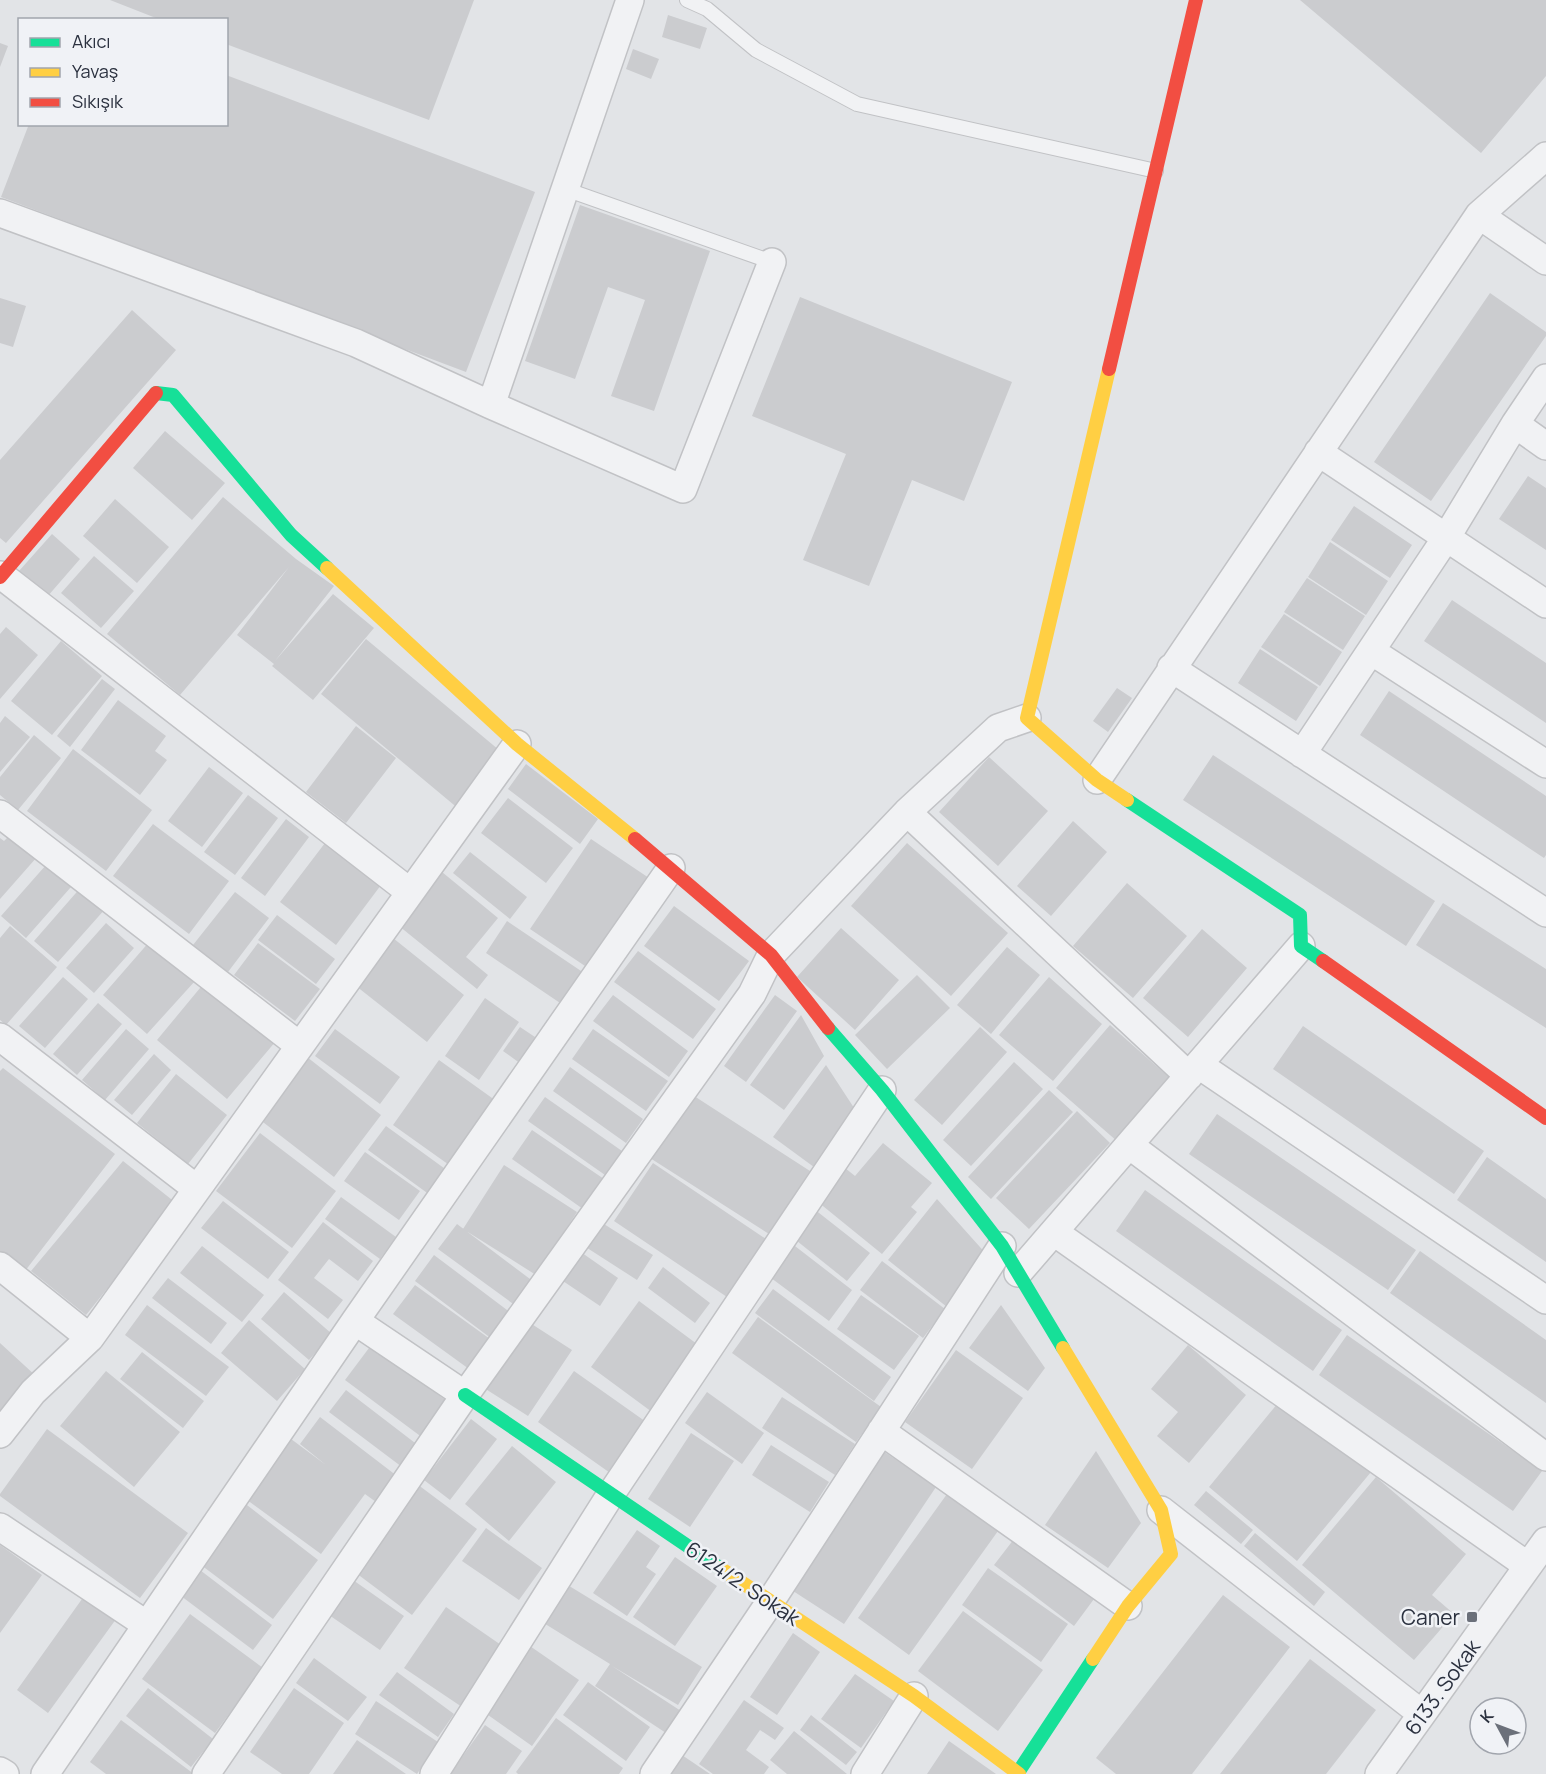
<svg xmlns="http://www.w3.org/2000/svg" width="1546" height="1774" font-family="Manrope,sans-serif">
<rect width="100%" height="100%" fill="#e2e4e7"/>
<path fill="#cbcccf" d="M110,0H474L429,120L226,44V20H161Z
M1300,0H1546V76L1481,153Z
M668,15L707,28L700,49L662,37Z
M0,43L8,46L0,67Z
M633,49L659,59L651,79L626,69Z
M226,75L535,192L466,372L1,197L29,124H226Z
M580,205L710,251L654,411L611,396L645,300L608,287L575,379L525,361Z
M1490,293L1546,332V336L1431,501L1374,462Z
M800,297L1012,382L964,501L912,480L869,586L803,560L846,454L752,416Z
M0,298L26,306L13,347L0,343Z
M132,310L176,350L6,543L0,538V460Z
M165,431L225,483L192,520L133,468Z
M1528,476L1546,488V550L1499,519Z
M223,497L296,559L334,586L275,661L333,594L374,628L313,700L272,666L274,664L237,635L289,567L180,695L107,634Z
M115,499L169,547L137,583L83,536Z
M1354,506L1412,545L1390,578L1331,540Z
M52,534L80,559L47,597L19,571Z
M1330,542L1388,581L1366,615L1308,577Z
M94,556L134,591L101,628L61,593Z
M1307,578L1365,616L1343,650L1284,612Z
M1452,600L1546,663V723L1424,641Z
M1284,614L1342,652L1320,686L1261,647Z
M6,627L38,655L0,699V634Z
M366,639L505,755L460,810L321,694Z
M61,641L102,676L52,735L11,701Z
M1260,649L1318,687L1296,721L1238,683Z
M102,679L115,689L70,747L57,736Z
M1117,688L1132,698L1108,732L1093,721Z
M1389,691L1546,796V855L1544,858L1360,735Z
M118,700L166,736L155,751L167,760L140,795L81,750Z
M5,716L30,737L0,772V723Z
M356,726L396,758L346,823L306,792Z
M34,735L61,758L18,810L0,795V777Z
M73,749L152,810L106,871L27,811Z
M1213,755L1435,901L1406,946L1183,800Z
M989,757L1048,811L998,866L939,812Z
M526,764L598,819L580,844L508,789Z
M209,767L243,793L202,847L168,821Z
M248,795L278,818L235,875L204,852Z
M508,798L573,848L546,883L481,833Z
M286,819L309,837L265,896L241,878Z
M1073,821L1107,852L1051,916L1017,886Z
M153,824L229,881L189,934L113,876Z
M11,834L37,857L0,899V838L4,841Z
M591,839L649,878L588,968L530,929Z
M325,843L381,885L336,945L280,902Z
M907,843L1008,933L951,996L851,906Z
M470,852L527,897L510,919L453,873Z
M46,865L71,887L26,938L1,916Z
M442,872L498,918L466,957L488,975L477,989L399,926Z
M1127,883L1187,936L1133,998L1073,946Z
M82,886L106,908L58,962L34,941Z
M235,892L269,918L228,972L193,945Z
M1443,903L1546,969V1028L1416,945Z
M674,906L749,961L719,1001L644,946Z
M277,915L335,959L316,984L258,940Z
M507,921L587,975L566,1007L486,953Z
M106,923L134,948L94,993L66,968Z
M10,926L57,967L6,1025L0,1020V938Z
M841,928L899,980L855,1030L797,977Z
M1202,929L1247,968L1188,1037L1143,998Z
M393,938L464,995L427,1042L356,986Z
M150,941L195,981L147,1034L103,995Z
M258,943L320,989L295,1021L234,975Z
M1007,947L1040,975L991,1034L957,1005Z
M638,951L716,1009L693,1039L614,982Z
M917,975L950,1008L887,1069L855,1035Z
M63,977L88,999L45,1048L19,1026Z
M1049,977L1102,1024L1053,1081L999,1035Z
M205,982L276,1041L227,1099L157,1040Z
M613,995L688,1051L669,1077L593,1021Z
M775,995L797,1011L746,1082L724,1066Z
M485,998L519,1022L479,1080L445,1056Z
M98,1003L122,1024L77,1075L53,1054Z
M801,1015L824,1056L784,1110L750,1085Z
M1110,1025L1172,1080L1118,1142L1056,1088Z
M1303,1026L1484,1151L1454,1194L1273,1069Z
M520,1027L538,1039L521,1064L503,1051Z
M980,1027L1007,1052L942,1125L914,1100Z
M126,1029L149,1049L105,1100L82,1080Z
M335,1029L400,1077L380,1104L315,1056Z
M593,1029L668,1081L646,1111L572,1059Z
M154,1054L171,1070L132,1115L114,1100Z
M307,1057L381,1115L334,1177L259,1119Z
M439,1060L499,1103L452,1167L393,1125Z
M1014,1062L1043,1089L971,1166L943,1140Z
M826,1065L858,1114L818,1170L773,1137Z
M570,1067L643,1119L626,1143L553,1091Z
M3,1068L115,1154L25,1271L0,1252V1071Z
M176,1074L227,1115L188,1164L137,1123Z
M1049,1090L1073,1112L991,1199L968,1177Z
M691,1094L810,1171L769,1234L650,1158Z
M545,1097L622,1151L605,1175L528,1121Z
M1077,1111L1110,1143L1029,1229L996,1198Z
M1217,1114L1416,1250L1388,1290L1189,1154Z
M386,1126L448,1171L430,1195L368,1150Z
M532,1130L604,1179L583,1209L512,1159Z
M260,1133L336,1191L292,1248L216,1191Z
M883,1143L932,1183L911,1207L917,1212L882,1254L818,1202L845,1168L855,1176Z
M365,1152L420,1191L399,1220L344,1181Z
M1487,1157L1546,1199V1262L1457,1200Z
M123,1161L176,1203L86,1315L31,1271Z
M653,1163L766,1239L727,1297L614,1221Z
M504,1165L577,1212L536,1275L463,1229Z
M1145,1190L1342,1330L1313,1371L1116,1231Z
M341,1197L396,1237L380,1259L325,1219Z
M937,1199L988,1256L947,1307L888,1260Z
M223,1201L289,1252L268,1279L201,1228Z
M814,1209L870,1253L847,1281L792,1237Z
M596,1219L653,1255L637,1280L581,1244Z
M323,1222L373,1261L358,1281L329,1259L314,1278L343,1300L328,1319L278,1280Z
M457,1224L534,1282L516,1306L438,1249Z
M791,1243L852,1290L829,1321L767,1275Z
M202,1246L264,1295L242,1322L180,1273Z
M575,1248L618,1278L600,1306L557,1277Z
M1420,1251L1546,1340V1403L1390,1293Z
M434,1255L511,1313L492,1339L415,1281Z
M882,1261L945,1309L923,1338L860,1290Z
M663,1267L710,1303L695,1323L648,1288Z
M168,1278L227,1323L211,1344L152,1298Z
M415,1285L490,1339L469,1369L393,1314Z
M773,1289L891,1377L874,1401L755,1313Z
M284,1292L332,1334L309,1360L261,1319Z
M861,1295L919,1336L894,1370L837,1329Z
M639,1301L701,1347L652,1412L591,1367Z
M147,1305L229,1367L206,1396L125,1335Z
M1001,1305L1045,1368L1028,1391L969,1348Z
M758,1317L881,1407L856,1442L732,1353Z
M249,1320L305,1369L277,1401L221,1353Z
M527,1321L572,1350L528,1416L484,1388Z
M1347,1335L1542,1471L1513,1511L1319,1375Z
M0,1343L36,1376L0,1417Z
M372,1344L449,1403L423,1438L345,1380Z
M1188,1345L1246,1395L1189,1463L1157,1436L1178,1412L1151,1389Z
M956,1350L1023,1398L972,1469L905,1422Z
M142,1352L204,1401L183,1428L120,1379Z
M106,1371L180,1432L134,1487L60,1426Z
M574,1371L649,1424L613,1475L538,1422Z
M346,1390L419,1446L402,1467L329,1412Z
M707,1392L764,1433L742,1464L685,1423Z
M782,1397L855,1444L835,1475L762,1428Z
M1282,1398L1371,1472L1297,1561L1209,1487Z
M320,1417L397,1476L376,1502L365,1494L321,1554L243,1497L287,1436L326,1465L300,1444Z
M471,1419L497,1439L450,1500L424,1480Z
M47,1429L188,1533L140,1598L0,1496V1494Z
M691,1433L734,1461L690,1527L648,1499Z
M771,1445L829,1482L810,1512L752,1475Z
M512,1446L556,1482L509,1541L465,1504Z
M883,1451L936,1487L844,1624L790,1589Z
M1096,1451L1141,1523L1108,1568L1045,1525Z
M1376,1477L1466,1554L1432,1595L1454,1614L1414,1660L1302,1565Z
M417,1484L477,1529L412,1615L352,1570Z
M1206,1491L1253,1530L1241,1544L1194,1505Z
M947,1494L998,1531L909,1655L858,1618Z
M243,1502L318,1560L273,1619L197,1562Z
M486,1528L542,1568L519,1600L462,1561Z
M637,1530L660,1546L646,1567L656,1574L627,1616L593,1593Z
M1255,1533L1325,1592L1314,1606L1244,1546Z
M1014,1539L1094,1599L1074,1626L994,1565Z
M0,1545L42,1575L0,1633Z
M675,1557L717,1586L675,1646L633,1617Z
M196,1567L272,1625L253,1650L177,1593Z
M988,1568L1068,1624L1041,1662L962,1605Z
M353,1580L404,1616L380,1650L329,1615Z
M566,1584L702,1667L678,1705L612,1666L681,1711L666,1733L595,1686L610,1664L542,1622Z
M87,1592L119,1615L48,1713L17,1690Z
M1223,1595L1290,1647L1192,1774H1116L1096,1758Z
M446,1607L504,1647L462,1707L404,1668Z
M963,1611L1043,1670L998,1731L918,1671Z
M190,1614L263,1668L215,1733L142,1679Z
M793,1633L820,1652L777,1715L750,1697Z
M527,1644L579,1680L532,1746L481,1710Z
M314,1658L367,1697L348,1721L296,1683Z
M1310,1659L1376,1710L1326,1774H1220Z
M397,1672L454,1714L438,1737L379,1695Z
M855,1674L894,1701L861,1748L821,1719Z
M588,1682L650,1727L626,1761L563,1715Z
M148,1688L213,1739L191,1767L126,1716Z
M294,1688L344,1723L309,1774H282L250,1752Z
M744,1700L784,1728L775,1740L760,1730L746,1750L769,1767L764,1774H713L699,1764Z
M376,1701L438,1742L417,1774L355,1734Z
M811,1715L857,1752L846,1765L800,1730Z
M556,1718L623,1768L619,1774H518L516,1772Z
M121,1720L194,1774H106L90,1762Z
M485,1725L522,1751L506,1774H450Z
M794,1731L847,1774H787L770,1760Z
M357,1740L406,1774H333Z
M949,1741L996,1774H927Z
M676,1751L710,1774H660Z"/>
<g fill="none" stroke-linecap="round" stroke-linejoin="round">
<g stroke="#c1c2c5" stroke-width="16">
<path id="lane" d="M687,0L707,9L756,50L857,104L1156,171
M565,189L772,262"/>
</g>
<g stroke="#c1c2c5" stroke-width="30">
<path id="street" d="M0,213L356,343L491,405L683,489L772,262
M1479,215L1546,261
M491,405L630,0
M1515,424L1546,446
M1318,452L1546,604
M1,575L410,892
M1371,651L1546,764
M1171,668L1546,913
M1302,754L1446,538L1515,424L1546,378
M1097,780L1479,215L1546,156
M907,812L1189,1076
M0,814L300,1046
M0,1037L197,1189
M1199,1065L1546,1300
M1129,1145L1546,1457
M1054,1232L1528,1566
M0,1266L90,1338
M1018,1273L1301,946
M355,1321L465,1395L752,994L771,955L907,812L998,728L1027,718
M881,1431L1128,1606
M0,1434L33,1392L90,1338L517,744
M1161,1510L1422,1714
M0,1527L147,1625
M0,1771L5,1774
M45,1774L355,1321L671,868
M206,1774L465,1395
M434,1774L611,1494L882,1090
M654,1774L770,1602L1002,1246
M865,1774L914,1696
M1379,1774L1546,1541"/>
</g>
<use href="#lane" stroke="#f1f2f4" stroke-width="14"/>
<use href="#street" stroke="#f1f2f4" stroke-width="27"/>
<path stroke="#16e098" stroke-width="14" d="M156,393L173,395L291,535L327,568
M1127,800L1300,915L1301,946L1323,961
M828,1028L882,1090L1002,1246L1063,1348
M465,1395L720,1568
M1017,1774L1093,1659"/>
<path stroke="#ffcf43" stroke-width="14" d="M1109,369L1027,718L1097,780L1127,800
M327,568L517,744L635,839
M1063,1348L1161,1510L1171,1554L1128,1606L1093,1659
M720,1568L914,1696L1019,1774"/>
<path stroke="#f24e42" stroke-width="14" d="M1109,369L1196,0
M0,577L156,393
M635,839L771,955L828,1028
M1323,961L1546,1118"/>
</g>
<rect fill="#6b707a" stroke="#f0f2f6" stroke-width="2" x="1466" y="1611" width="12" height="12" rx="3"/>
<g text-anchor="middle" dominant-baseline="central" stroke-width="5" stroke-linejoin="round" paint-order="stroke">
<g font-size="21" fill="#2b313f" stroke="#f0f2f6">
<text transform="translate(743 1583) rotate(34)">6124/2. Sokak</text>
<text transform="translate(1442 1687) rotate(-54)">6133. Sokak</text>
</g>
<g font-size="21" fill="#2b313f" stroke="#f0f2f6" text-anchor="end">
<text x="1460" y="1617">Caner</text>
</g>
</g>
<rect x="18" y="18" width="210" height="108" fill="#f0f2f6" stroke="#a1a5ad" stroke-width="1.5"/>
<rect x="30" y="38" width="30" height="9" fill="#16e098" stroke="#a1a5ad" stroke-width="1.5"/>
<text x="72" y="48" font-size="18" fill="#2b313f">Akıcı</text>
<rect x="30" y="68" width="30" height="9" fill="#ffcf43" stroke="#a1a5ad" stroke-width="1.5"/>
<text x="72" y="78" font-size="18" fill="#2b313f">Yavaş</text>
<rect x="30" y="98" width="30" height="9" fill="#f24e42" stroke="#a1a5ad" stroke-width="1.5"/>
<text x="72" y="108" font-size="18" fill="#2b313f">Sıkışık</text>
<g transform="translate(1498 1726) rotate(311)"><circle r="28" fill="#f0f2f6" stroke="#a1a5ad" stroke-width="1.5"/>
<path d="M0-4.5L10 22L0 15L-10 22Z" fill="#6b707a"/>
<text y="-9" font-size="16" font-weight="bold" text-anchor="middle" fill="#2b313f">K</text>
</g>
</svg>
